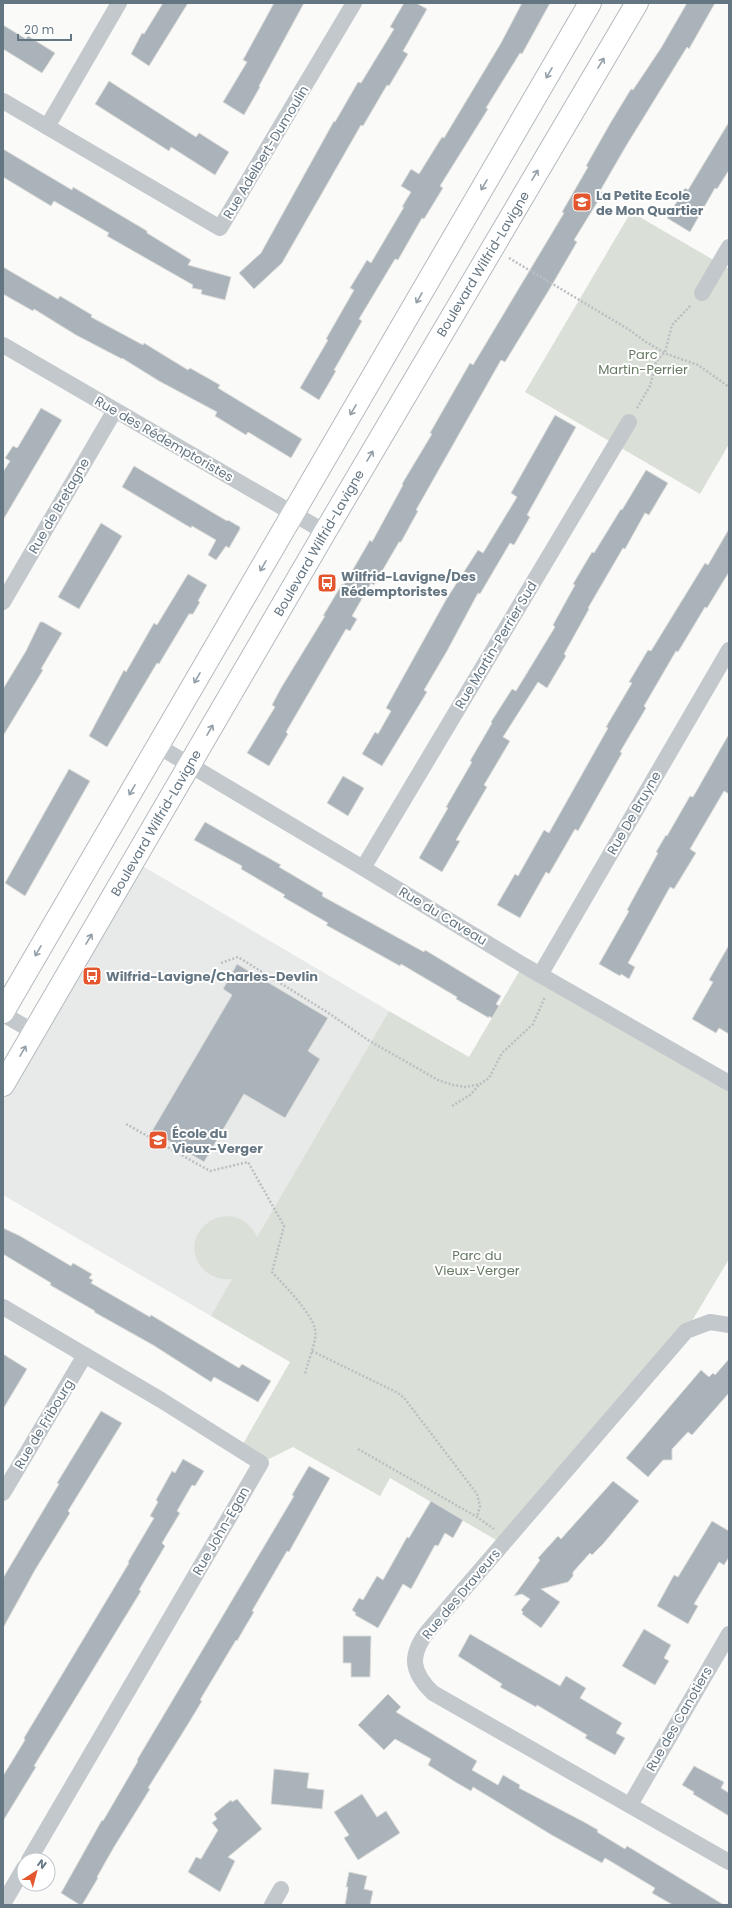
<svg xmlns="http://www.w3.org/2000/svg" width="732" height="1908" font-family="Poppins,sans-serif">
<rect width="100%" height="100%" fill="#fafaf8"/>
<path fill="#e8e9e9" d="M134,861L389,1011L211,1316L3,1195V1085Z"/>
<path fill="#dadfd7" d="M631,212L729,269V444L700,494L525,392Z
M523,965L729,1083V1259L686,1331L503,1544L390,1478L380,1496L293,1447L261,1463L239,1451L290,1362L211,1316L232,1279C221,1280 210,1277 202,1268C173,1231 234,1191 257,1237L389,1011L469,1057Z"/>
<path fill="#aab3b9" stroke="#dcdcda" d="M163,3H188L149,66L131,54L142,33L144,34Z
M274,3H304L259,86L260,87L244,115L223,102L247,62L243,60Z
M404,3H416L427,9L403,51L408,54L389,86L387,85L363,126L361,125L282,263L254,289L239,273L261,253L334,121L335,122L358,82L361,83L394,29L390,27Z
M522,3H550L522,54L520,53L486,108L488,109L440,186L443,188L424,219L422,218L398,260L395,259L359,319L362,321L334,370L336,371L319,400L300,388L328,340L326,339L354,290L350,288L367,260L371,263L404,207H402L411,192L401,186L411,169L419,174L442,137L444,138L501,43Z
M687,3H715L689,49L687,47L626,146L600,191L603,193L574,240L577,242L549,290L505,362L501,360L416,510L418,511L401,542H399L374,585L371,583L352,616L357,619L350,631L346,629L286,732L288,734L269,766L247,753L275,707L272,705L281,688L325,616H323L342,584L344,585L370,540L372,542L403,485L402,484L432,434L430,433L470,363L473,365L564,213L562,212L588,167L586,166L611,122L631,89L633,90L661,48Z
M3,25L26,39L28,36L55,53L42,73L3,49Z
M109,81L196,137L199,133L229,152L215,175L171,147L169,151L95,104Z
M729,122V170L717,189L715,188L690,232L667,218L685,188L688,190Z
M3,149L72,190L73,187L147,231V233L191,260L188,265L231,277L225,300L201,294L202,290L192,288L193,285L107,236L109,233L54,201L51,206L3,177Z
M3,267L58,299L60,296L92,315L91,317L143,345L144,343L188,370L190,368L220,385L218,388L302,439L291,458L248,432L246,435L215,416L217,412L159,381L122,358V359L76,335L34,309L33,311L3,294Z
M41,408L62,420L3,520V472L10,461L5,458L13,446L17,448L18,447Z
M555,415L576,427L527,515L530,517L514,545L510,543L480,594L478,593L447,651L424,690L427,692L382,766L362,754L375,732L378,734L391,711L386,708L447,598L478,550L483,553L517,497L511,493Z
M134,466L227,521L228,520L240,527V529L229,548L226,546L216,560L208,555L216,540L192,526L191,528L122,487Z
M646,470L668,483L649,515L645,513L625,549L623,548L588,608L589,609L564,654L566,656L547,688L538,682L503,737L510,741L484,785L487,787L456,840L460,841L442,872L419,858L448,808L446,807L472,762L470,761L492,723L491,722L512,689L516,691L555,627L553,625L575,585L573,584L592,552L594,553L621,509L622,510Z
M101,523L122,536L79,609L58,597Z
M729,529V572L707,608L705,607L678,652L676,651L644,706L646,708L620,752L622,753L578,831L575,829L549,874L546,872L520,918L497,905L515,874L518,876L544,830L549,833L608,728L606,727L632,683L629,682L648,650L651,651L705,563L708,565Z
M188,574L207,585L198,601L200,602L193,614H189L159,664L157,663L107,747L89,736L124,670L126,672L154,623L157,625Z
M40,622H43L62,633L41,669L43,670L3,736V689L26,651Z
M729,734V794L724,791L690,849L696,853L674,889L670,887L628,963L635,967L629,979L621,974L620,976L599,964L629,911L627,910L658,853L656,852L666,835L667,836L690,796L693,797Z
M69,769L90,781L25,896L5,883Z
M343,776L364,788L348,816L327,803Z
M205,822L281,865L279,867L323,893L322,896L424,952L425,950L501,996L496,1004L499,1006L492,1018L489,1016V1018L456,999L457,997L401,964L400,966L326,925L328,923L283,897L285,895L241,869L242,866L194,840Z
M729,945V1034L719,1028L716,1033L692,1019L713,982L709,980Z
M237,964L328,1018L308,1051L320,1059L285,1118L244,1094L204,1162L152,1131L232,995L223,989Z
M3,1228L20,1236L71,1266L73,1263L92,1274L89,1278L93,1280L91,1283L150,1317L151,1315L239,1368L242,1364L271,1381L258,1402L214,1377L211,1382L153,1345L94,1312L95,1311L50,1285L51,1283L3,1254Z
M3,1354L27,1369L3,1409Z
M729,1359V1393L692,1435L688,1432L672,1449V1460H663L648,1477L626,1458L701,1370L709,1377L713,1373L715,1375Z
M101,1411L122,1423L68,1511L70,1513L35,1570L3,1628V1578L59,1484L57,1483Z
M183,1459L204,1471L195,1486L192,1485L177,1511L180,1513L162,1543L165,1546L139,1590L141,1591L34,1766L36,1767L3,1821V1776L25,1740L24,1738L129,1563L128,1562L154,1518L150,1516L158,1502L156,1500L172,1471L175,1473Z
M309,1466L330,1478L289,1552L287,1551L252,1611L254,1612L245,1627L237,1641L236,1640L200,1700L202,1701L185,1729L148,1788L150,1789L114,1847L97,1877L98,1878L82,1905H80L61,1893L102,1820L103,1821L138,1761L137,1760L294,1496L292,1495Z
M613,1481L639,1501L603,1544L592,1555L590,1553L573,1572V1576L568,1582L541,1589L560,1602L541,1628L522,1614L523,1612L521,1610L530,1599L522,1594L514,1596L540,1560L538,1558L558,1536L561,1539Z
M431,1501L463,1520L453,1538L445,1533L438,1546L435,1545L411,1589L403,1584L378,1628L355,1615L356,1613L352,1610L359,1598L363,1600L377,1576L383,1580L407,1537L409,1538Z
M712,1521L729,1531V1557L724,1565L719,1562L715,1569L694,1604L698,1606L688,1624L657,1606L674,1575L678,1577Z
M644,1629L671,1645L664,1658L669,1661L655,1685L622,1666Z
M470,1634L560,1686L566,1676L586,1688L580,1698L622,1723L616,1733L625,1738L615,1755L585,1738L587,1735L537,1705L536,1707L500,1687L502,1684L458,1656Z
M343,1636H371L370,1677H351V1663H343Z
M388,1694L401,1707L396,1712L477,1761L472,1770L498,1785L503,1775L520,1785L519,1788L584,1822L598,1830L597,1832L625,1849L627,1846L724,1905H673L652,1893L655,1888L605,1858L602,1863L550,1834L473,1787L471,1791L457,1783L428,1765L431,1759L395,1739L384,1750L358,1725Z
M694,1766L724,1782L721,1788L729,1793V1816L693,1794L694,1792L682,1785Z
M274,1769L309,1773L307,1788L324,1790L322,1809L271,1804Z
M362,1794L377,1817L386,1811L400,1833L358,1860L344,1838L349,1835L334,1812Z
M237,1799L262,1829L228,1857L235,1861L220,1892L188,1872L196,1857L201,1859L218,1830L212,1823L217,1819L214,1814L231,1800L232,1802Z
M349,1872L367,1876L364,1889L373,1891L370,1905H345L348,1887H346Z"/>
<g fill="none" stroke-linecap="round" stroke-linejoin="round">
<g stroke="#b3babf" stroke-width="24">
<path id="secondary" d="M3,1012L590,3
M3,1085L325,532L637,3"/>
</g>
<path stroke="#bbbfc2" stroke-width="2.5" stroke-dasharray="2 2" stroke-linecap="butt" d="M509,258L628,329L646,342L667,354L698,365L729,387
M637,408L650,386L656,362L665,352L672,325L691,305
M221,963L238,957L327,1012L368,1040L438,1080L453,1085L466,1087L480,1084L489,1078L502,1053L533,1024L545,997
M452,1106L470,1095L480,1084
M126,1124L210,1171L248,1162L284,1226L272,1272C284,1285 311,1312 315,1329C318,1339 307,1363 305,1374
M312,1351L398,1393L405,1399L477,1494L480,1506L477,1517
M358,1449L477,1517L494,1529"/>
<path stroke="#c3c8cc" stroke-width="16" d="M3,101L220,228L354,3
M47,127L119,3
M702,293L729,247
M3,345L325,532
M3,602L115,410
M158,746L363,868L523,965L729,1083
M363,868L629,422
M540,975L729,650
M3,1014L34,1032
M3,1307L161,1400L261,1463L29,1860
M729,1325L710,1322L686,1331L428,1631C409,1655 411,1672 433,1693L729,1862
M3,1493L85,1355
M630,1805L729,1634
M3,1904L24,1868
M272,1905L281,1889"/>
<use href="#secondary" stroke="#fff" stroke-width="22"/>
</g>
<defs><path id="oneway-shaft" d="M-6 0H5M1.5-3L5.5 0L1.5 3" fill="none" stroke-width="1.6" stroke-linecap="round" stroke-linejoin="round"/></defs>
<g stroke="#939fa8">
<use href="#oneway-shaft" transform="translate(601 63) rotate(-59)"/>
<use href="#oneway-shaft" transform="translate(549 73) rotate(120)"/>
<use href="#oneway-shaft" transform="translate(535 175) rotate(-59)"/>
<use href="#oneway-shaft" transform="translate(484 185) rotate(120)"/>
<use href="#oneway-shaft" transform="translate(419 298) rotate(120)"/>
<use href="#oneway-shaft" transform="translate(353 410) rotate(120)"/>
<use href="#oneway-shaft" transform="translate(370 456) rotate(-59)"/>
<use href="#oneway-shaft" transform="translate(263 566) rotate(120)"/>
<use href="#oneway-shaft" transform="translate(197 678) rotate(120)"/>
<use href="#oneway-shaft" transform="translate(210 730) rotate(-60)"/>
<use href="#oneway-shaft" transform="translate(132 790) rotate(120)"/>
<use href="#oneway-shaft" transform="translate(89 939) rotate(-59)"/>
<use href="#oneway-shaft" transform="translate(38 951) rotate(120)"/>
<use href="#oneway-shaft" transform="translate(23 1051) rotate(-60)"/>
</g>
<defs>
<g id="school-square" transform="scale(1)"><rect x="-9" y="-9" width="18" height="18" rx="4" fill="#e4572e" stroke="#fff"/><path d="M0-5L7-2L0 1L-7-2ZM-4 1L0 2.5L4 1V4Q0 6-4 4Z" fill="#fff"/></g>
<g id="bus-square" transform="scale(1)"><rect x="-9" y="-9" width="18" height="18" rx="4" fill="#e4572e" stroke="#fff"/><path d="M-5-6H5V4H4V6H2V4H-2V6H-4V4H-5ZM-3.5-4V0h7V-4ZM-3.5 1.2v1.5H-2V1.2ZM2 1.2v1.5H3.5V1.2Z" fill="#fff"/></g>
</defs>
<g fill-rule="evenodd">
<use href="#school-square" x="582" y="202"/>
<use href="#bus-square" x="327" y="583"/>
<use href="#bus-square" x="92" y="976"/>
<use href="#school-square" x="158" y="1140"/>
</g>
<g text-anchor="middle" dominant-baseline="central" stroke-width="4" stroke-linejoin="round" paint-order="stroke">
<g font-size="13" fill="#657683" stroke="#fff">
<text transform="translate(266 152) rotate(-59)">Rue Adelbert-Dumoulin</text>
<text transform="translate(483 264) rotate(-59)">Boulevard Wilfrid-Lavigne</text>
<text transform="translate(164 439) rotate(30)">Rue des Rédemptoristes</text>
<text transform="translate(59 506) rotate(-60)">Rue de Bretagne</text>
<text transform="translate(319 543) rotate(-60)">Boulevard Wilfrid-Lavigne</text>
<text transform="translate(496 645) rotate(-59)">Rue Martin-Perrier Sud</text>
<text transform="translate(634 813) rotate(-60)">Rue De Bruyne</text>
<text transform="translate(156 823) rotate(-60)">Boulevard Wilfrid-Lavigne</text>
<text transform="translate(443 916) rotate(31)">Rue du Caveau</text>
<text transform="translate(44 1424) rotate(-59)">Rue de Fribourg</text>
<text transform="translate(221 1531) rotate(-60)">Rue John-Egan</text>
<text transform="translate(461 1594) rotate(-50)">Rue des Draveurs</text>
<text transform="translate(679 1719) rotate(-60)">Rue des Canotiers</text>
</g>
<g font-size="13" font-weight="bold" fill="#657683" stroke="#fff" text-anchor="start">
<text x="596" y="195">La Petite Ecole<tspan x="596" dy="15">de Mon Quartier</tspan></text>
<text x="341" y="576">Wilfrid-Lavigne/Des<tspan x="341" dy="15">Rédemptoristes</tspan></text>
<text x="106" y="976">Wilfrid-Lavigne/Charles-Devlin</text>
<text x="172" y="1133">École du<tspan x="172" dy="15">Vieux-Verger</tspan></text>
</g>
<g font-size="13" fill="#687a64" stroke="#fff">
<text x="643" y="354">Parc<tspan x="643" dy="15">Martin-Perrier</tspan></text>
<text x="477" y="1255">Parc du<tspan x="477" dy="15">Vieux-Verger</tspan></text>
</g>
</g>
<rect width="732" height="1908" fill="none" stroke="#657683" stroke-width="8"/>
<g transform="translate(36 1872) rotate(36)"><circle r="19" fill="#ffffff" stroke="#c1c8cd"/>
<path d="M0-3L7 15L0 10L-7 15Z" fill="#e4572e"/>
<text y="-6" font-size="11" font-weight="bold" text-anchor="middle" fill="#657683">N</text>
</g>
<path d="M18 34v6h53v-6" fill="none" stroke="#657683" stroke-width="2"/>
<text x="24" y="34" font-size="12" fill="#657683" stroke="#ffffff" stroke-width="3" paint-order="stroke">20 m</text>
</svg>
